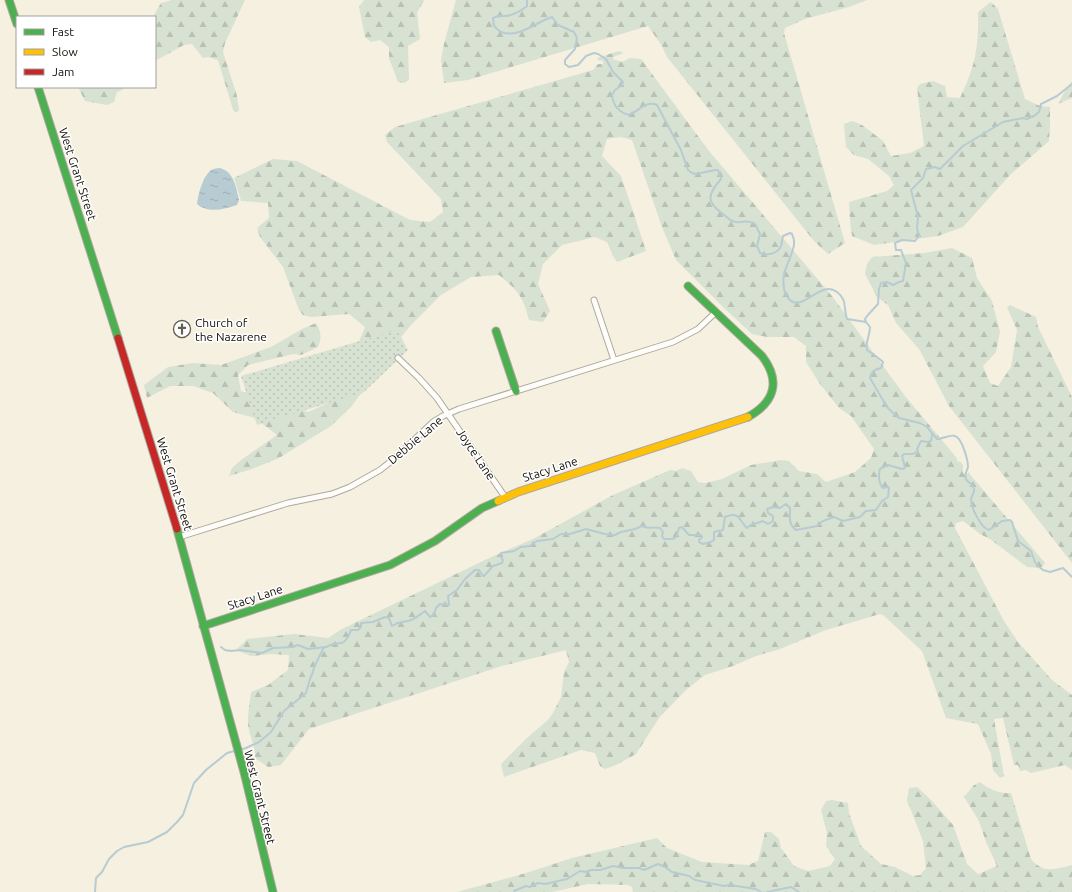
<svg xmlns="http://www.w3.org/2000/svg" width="1072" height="892" font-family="Ubuntu,sans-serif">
<defs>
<pattern id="forest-firs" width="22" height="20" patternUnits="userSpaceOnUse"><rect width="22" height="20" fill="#d8e2d2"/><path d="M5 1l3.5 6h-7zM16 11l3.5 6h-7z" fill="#b8c1b3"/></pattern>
<pattern id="park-dots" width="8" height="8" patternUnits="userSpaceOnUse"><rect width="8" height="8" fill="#d8e2d2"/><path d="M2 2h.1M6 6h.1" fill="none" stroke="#b8c1b3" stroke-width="1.8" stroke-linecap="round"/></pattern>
<pattern id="water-ripples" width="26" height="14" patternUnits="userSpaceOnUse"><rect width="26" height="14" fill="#b7cbd3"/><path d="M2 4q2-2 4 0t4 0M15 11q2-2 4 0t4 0" fill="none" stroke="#9cadb4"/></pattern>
</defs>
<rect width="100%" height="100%" fill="#f6f0e0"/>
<path fill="url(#forest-firs)" d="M172,0H245L225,43L223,52L237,96L239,111L235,112L233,110L218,60L207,57L203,58L192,44L184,45L155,61V17H153L161,3Z
M364,0H424L417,13L420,39L408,46L409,80L404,83L398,82L389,58V47L380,40L371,42L365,37L359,7Z
M456,0H867L849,7L805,19L785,28L784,33L845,243L828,254L814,241L667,57L662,46L648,26L468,80L444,83L441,60L444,44Z
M991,2L998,9L1025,99L1040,106L1050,107V125L1049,141L1010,175L963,227L938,236L874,245L852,236L850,221L849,202L887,191L894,185L889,176L868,159L854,155L846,147L844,124L852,121L862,125L883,141L891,156L910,153L924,146L917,88L920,84L933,81L945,86L947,97L960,98C975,67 979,47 978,12Z
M619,51L624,53L613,57V59L622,62L630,58L641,59L709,151L832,296L905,396L956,457L958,462L960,461L963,465V473L967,475L968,472L1045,563L1041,568L1027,567L990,539L980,534L963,521L956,523L955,528L1004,621L1018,642L1052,680L1072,695V770L1065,765L1031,773L1026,770L1020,771L1018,765H1014L1003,718L994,719L1004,776L1000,778L993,770L991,754L978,724L946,718L922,651L883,615L880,614L826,630L780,649L756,656L733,666L705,675L687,689L659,718L636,754L616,765L605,769L600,766L595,753L581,750L504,777L501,764L528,737L548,720L553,713L561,697L564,672L569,662L566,650L502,666L309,729L281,765L268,767L255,758C256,748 251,740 249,730C246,718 250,704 251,692L268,685L288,670L289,655L271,654L251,656L236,650L247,639L294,634L328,638L342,629L487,559L533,539L613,495L670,470L676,471L682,468L691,471L698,482L705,483L722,479L751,465L781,460L789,461L799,471L817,474L826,482L855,472L871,458L874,449L851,416L839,408L820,384L806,362V346L794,337H767L752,334L724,308L676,260L662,227L632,140L621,137L607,139L602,156L621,176L633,211L646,251L617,262L613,256L607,242L595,237L562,245L543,264L538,284L550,311L543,322L529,320C523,296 518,291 499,275L471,277L441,295L413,323L394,345L386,370L359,396L351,407L331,426L279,458L252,469L229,476L232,468L241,460L277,435L255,418L233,412L213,393L193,386H170L147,398L144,385L168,367L193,363L221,365L271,347L302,329L316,323C321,331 322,338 318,347L301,355L293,354L248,365L238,375L241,391L281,403L308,412L335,400L365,327L349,314L311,317L303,315L299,310L283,267L260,237L257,228L269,218L268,203L241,201L234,178L273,159L297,161L410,220L430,222L443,212L441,199L387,142L385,135L395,127L593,70L598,64H603V61L598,60L597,58Z
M1072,81V98L1058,104L1066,89Z
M78,87H125L122,90L117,92L114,102L107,105L85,101Z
M952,248L972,258L977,278L992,301L1000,332L996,352L983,366L990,383L998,386L1011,367L1017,330L1007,307L1010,305L1036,317L1038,327L1072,397V563L949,406L919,349L896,323L888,305L877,297L865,274L867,264L872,257L924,253Z
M980,782C988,789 1000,794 1011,793L1031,859C1043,874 1056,869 1072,865V892H633L632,887L628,885L588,884L552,892H457L526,873L572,858L657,838L667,848L702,862L748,865L758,861L765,832H771L779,839L781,848L794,866L808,871L830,866L835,859L826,846L827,833L821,810L826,801L832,800L848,803L849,813L861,846L881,864L895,867L913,876L920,875L926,868L923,841L907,800L909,788L917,787L931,800L953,825L967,864L978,874L997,866L986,842L979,821L964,797L974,785Z"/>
<path fill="url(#park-dots)" d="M397,330L408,350L364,392L257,425L241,376Z"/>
<path fill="url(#water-ripples)" d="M220,168C234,172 236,187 239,200L237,205C224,209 209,214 197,204C198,194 203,177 210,171C212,169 217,168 220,168Z"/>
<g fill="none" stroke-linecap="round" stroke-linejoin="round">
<path stroke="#b7cbd3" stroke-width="2" d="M527,0V6C521,11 513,15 506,16C501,16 498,15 493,18L494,26C496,28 499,31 501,32C518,39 538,21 552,17L558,25L574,32L577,38L575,49L565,60V64L569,67L578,65L586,56L594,53L598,54L606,59L613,72L623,82L622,85L615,90L612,95C613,105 618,112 629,115C639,111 646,100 657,105L681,150L688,170L692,173L696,174L715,170H718L721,179C707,195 706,202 723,214C727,217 731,222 736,222C744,223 746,219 755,224L760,234L757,246L760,253C766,256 778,254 781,246C782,243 782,240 783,236L790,233L792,234L794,240V245C792,255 787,264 784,274C783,281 783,289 786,295C800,319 819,278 837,292C848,300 843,309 847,319L866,322L870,327C870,336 865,342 867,350L877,357L883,362L881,368C875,369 871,372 870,378L887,407L892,412L899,418L920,423L927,427L937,439C943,439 950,434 955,436C962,438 968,460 968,467C967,471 964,474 966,479C967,483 973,483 974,488C975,492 972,495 971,499C971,508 981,528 989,530L1002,521L1010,520L1012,522L1018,541L1031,551L1035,562L1038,566L1043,570L1050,572L1063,568L1072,577
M866,322L865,319L867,316L878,304L879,289L881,283L887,282L893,285L899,282L903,281L906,263L901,250H896L895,243L902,240L915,241L919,236L917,228L918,217L911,190L923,178L926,169L935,167L940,169L963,146L1003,122L1023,118L1027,119L1034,116L1039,112L1041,104L1057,96L1072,84
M221,647L225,650L231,651L240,650L262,653L273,648L293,647L298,645L308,649L326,647L333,644L341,643L344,642L348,637L351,630H358L361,627V623L373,622L385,617L389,618L392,626C400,621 399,623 408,621C414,620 419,615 425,611L430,617L434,615L436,608L440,604L449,605L448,596L457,590L465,579L475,570H479L483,576H484L493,566L502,563L503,560L500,556L501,553L514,551L521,547L530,546L537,541L553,539L561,534H570L586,529L605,534L615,535L621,532L635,529L642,526C651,530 653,526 660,528L663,532L662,536L664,539H673L676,537L679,528L682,527L689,535H701L702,537L699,540V542L703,544L711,542L714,540V532L723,530L725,517C741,511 738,520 747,528L751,525L763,521L768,524L773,521V516L768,513L767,509L773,507L780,508L786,504L790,508C790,517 788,524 796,530L817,526L823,521L834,517L843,521L860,517L866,511L876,510L882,501L888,497L889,488L888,487L883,488C879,484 878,475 880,469L888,465L902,469L905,468V467L902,456L904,454H913L918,451L917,449L921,441L928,442L931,441L932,435
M514,891L526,886L530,887L538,883L545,884L567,879L580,871L586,872L591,870H600L613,866L623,868H639L644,870L658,864L665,867L672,872L689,876L695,880L700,881L724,886L730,885L756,889L761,892
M95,892L96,878L102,872L109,859L117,851L124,847L148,842L167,832L177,822L183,815L194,783L206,770L227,753L246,748L259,742L271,732L284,711L306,693L310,679L313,672L314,667L324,647
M767,892L791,887L799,892"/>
<g stroke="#ada89d" stroke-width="7">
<path id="street" d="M594,300L614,360
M398,358L419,378L437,398L505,497
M179,537L288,503L332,494L350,487L380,470L394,459L433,422L443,416L459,409L673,342L698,329L716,312"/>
</g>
<g stroke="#ada89d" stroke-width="9">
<path id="fast" d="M9,0L17,24
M38,87L118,338
M688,286L762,356C781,381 775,402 748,417
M496,331L516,391
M177,529L244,772L273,892
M203,626L390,565L435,541L482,508L498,501"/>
</g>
<g stroke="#ada89d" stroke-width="9">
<path id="slow" d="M498,501L518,492L748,417"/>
</g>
<g stroke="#ada89d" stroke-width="9">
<path id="jam" d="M118,338L177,529"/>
</g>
<use href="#street" stroke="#fefdfa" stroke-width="5"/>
<use href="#fast" stroke="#4caf50" stroke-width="7"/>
<use href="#slow" stroke="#ffc107" stroke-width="7"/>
<use href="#jam" stroke="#c62828" stroke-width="7"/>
</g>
<defs>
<g id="church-ring" transform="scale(0.9)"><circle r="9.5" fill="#fff" stroke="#625e52" stroke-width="1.5"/><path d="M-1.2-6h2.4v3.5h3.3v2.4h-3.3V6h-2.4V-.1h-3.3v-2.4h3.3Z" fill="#625e52"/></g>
</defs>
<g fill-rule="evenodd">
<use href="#church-ring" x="182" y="329"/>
</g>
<g text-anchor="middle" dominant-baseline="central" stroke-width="3" stroke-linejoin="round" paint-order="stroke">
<g font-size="12" fill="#120f06" stroke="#fff">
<text transform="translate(78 174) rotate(72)">West Grant Street</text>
<text transform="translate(415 440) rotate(-40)">Debbie Lane</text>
<text transform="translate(476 454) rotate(56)">Joyce Lane</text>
<text transform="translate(550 469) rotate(-18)">Stacy Lane</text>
<text transform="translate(175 484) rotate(73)">West Grant Street</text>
<text transform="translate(255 597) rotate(-18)">Stacy Lane</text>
<text transform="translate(260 797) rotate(76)">West Grant Street</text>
</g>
<g font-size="12" fill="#120f06" stroke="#fff" text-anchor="start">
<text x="195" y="322">Church of<tspan x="195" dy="14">the Nazarene</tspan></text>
</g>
</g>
<rect x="16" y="16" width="140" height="72" fill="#ffffff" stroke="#a09f9b"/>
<rect x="24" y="29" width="20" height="6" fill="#4caf50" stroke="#a09f9b"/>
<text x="52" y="36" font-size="12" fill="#120f06">Fast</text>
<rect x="24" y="49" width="20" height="6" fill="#ffc107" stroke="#a09f9b"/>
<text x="52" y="56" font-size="12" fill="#120f06">Slow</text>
<rect x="24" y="69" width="20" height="6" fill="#c62828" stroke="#a09f9b"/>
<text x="52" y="76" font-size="12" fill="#120f06">Jam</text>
</svg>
